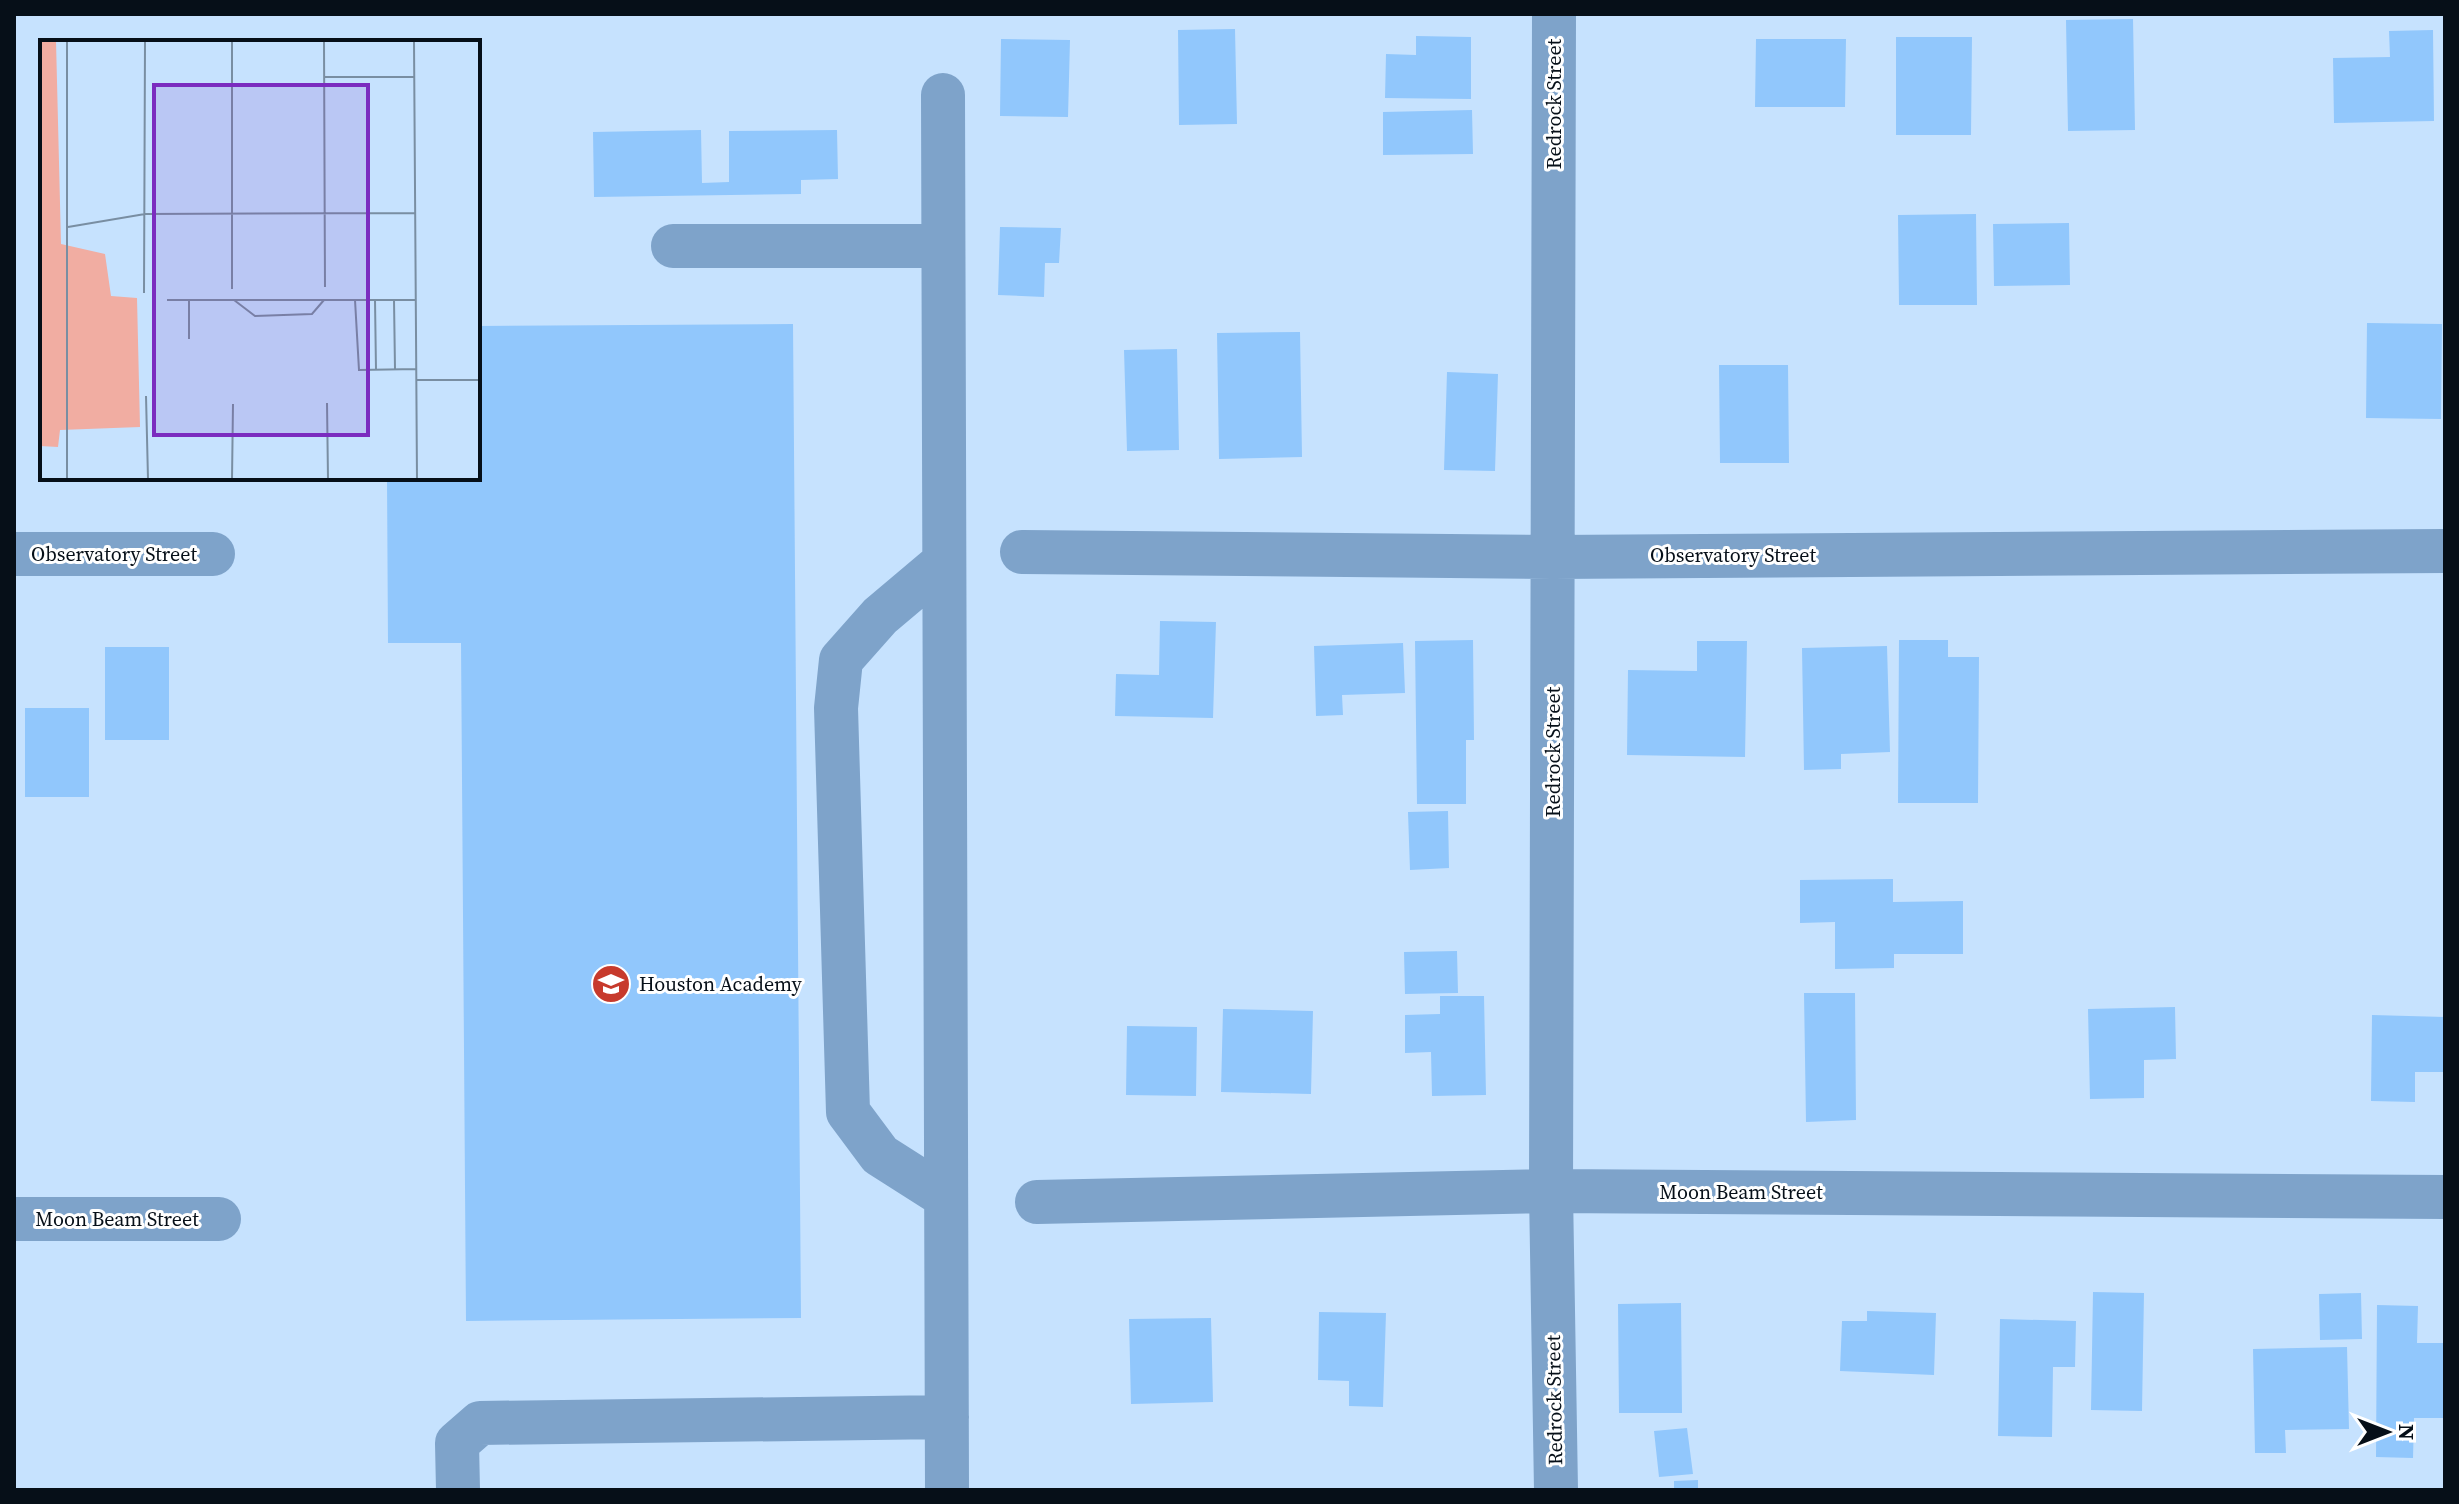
<svg xmlns="http://www.w3.org/2000/svg" width="2459" height="1504" font-family="'Source Serif 4',serif">
<rect width="100%" height="100%" fill="#c6e2fe"/>
<path fill="#91c7fc" d="M2133,19L2135,130L2068,131L2066,20Z
M1235,29L1237,124L1179,125L1178,30Z
M2433,30L2434,121L2334,123L2333,58L2390,57L2389,31Z
M1416,36L1471,37V99L1385,98L1386,54L1416,55Z
M1896,37H1972L1971,135H1896Z
M1001,39L1070,40L1068,117L1000,116Z
M1756,39H1846L1845,107H1755Z
M1472,110L1473,154L1383,155V112Z
M701,130L702,183L729,182V131L837,130L838,179L801,180V194L594,197L593,132Z
M1976,214L1977,305H1899L1898,215Z
M2069,223L2070,285L1994,286L1993,224Z
M1000,227L1061,228L1059,263H1045L1044,297L998,295Z
M2367,323L2442,324L2441,419L2366,418Z
M793,324L801,1318L466,1321L461,643H388L387,478H478V326Z
M1300,332L1302,457L1219,459L1217,333Z
M1177,349L1179,450L1127,451L1124,350Z
M1719,365H1788L1789,463H1720Z
M1447,372L1498,374L1495,471L1444,470Z
M1160,621L1216,622L1213,718L1115,716L1116,674L1159,675Z
M1473,640L1474,740H1466V804H1417L1415,641Z
M1899,640H1948V657H1979L1978,803H1898Z
M1697,641H1747L1745,757L1627,755L1628,670L1697,671Z
M1403,643L1405,693L1342,695L1343,715L1316,716L1314,646Z
M1887,646L1890,752L1841,754V769L1804,770L1802,648Z
M105,647H169V740H105Z
M25,708H89V797H25Z
M1448,811L1449,868L1410,870L1408,812Z
M1893,879V902L1963,901V954H1894V968L1835,969V922L1800,923V880Z
M1457,951L1458,993L1405,994L1404,952Z
M1804,993H1855L1856,1120L1806,1122Z
M1440,996H1484L1486,1095L1432,1096L1431,1052L1405,1053V1015L1440,1014Z
M2175,1007L2176,1059L2144,1060V1098L2090,1099L2088,1009Z
M1223,1009L1313,1011L1311,1094L1221,1092Z
M2372,1015L2445,1017V1072H2415V1102L2371,1101Z
M1127,1026L1197,1027L1196,1096L1126,1095Z
M2093,1292L2144,1293L2142,1411L2091,1410Z
M2361,1293L2362,1339L2320,1340L2319,1294Z
M1681,1303L1682,1413H1619L1618,1304Z
M2377,1305L2418,1306L2417,1343H2445V1418H2414L2413,1458L2376,1457Z
M1867,1311L1936,1313L1934,1375L1840,1371L1842,1321H1867Z
M1319,1312L1386,1313L1383,1407L1349,1406V1381L1318,1380Z
M1211,1318L1213,1402L1131,1404L1129,1319Z
M2000,1319L2076,1321L2075,1367H2053L2052,1437L1998,1436Z
M2347,1347L2349,1429L2285,1430L2286,1453H2255L2253,1349Z
M1687,1428L1693,1474L1659,1477L1654,1431Z
M1698,1480V1490H1674V1481Z"/>
<g fill="none" stroke-linecap="round" stroke-linejoin="round">
<path stroke="#7ea3ca" stroke-width="44" d="M1554,14L1551,1191L1556,1490
M943,95L947,1490
M673,246H943
M1022,552L1553,557L2445,551
M14,554H213
M944,562L880,616L841,660L836,708L848,1112L880,1155L946,1197
M1037,1202L1551,1191L2445,1197
M14,1219H219
M458,1490L457,1443L480,1423L947,1417"/>
</g>
<defs>
<g id="school-disc" transform="scale(2)"><circle r="9.5" fill="#c73a2c" stroke="#fff"/><path d="M0-5L7-2L0 1L-7-2ZM-4 1L0 2.5L4 1V4Q0 6-4 4Z" fill="#fff"/></g>
</defs>
<g fill-rule="evenodd">
<use href="#school-disc" x="611" y="984"/>
</g>
<g text-anchor="middle" dominant-baseline="central" stroke-width="6" stroke-linejoin="round" paint-order="stroke">
<g font-size="20" fill="#060f18" stroke="#fff">
<text transform="translate(1554 104) rotate(-90)">Redrock Street</text>
<text x="114" y="554">Observatory Street</text>
<text x="1733" y="555">Observatory Street</text>
<text transform="translate(1553 752) rotate(-90)">Redrock Street</text>
<text x="1741" y="1192">Moon Beam Street</text>
<text x="117" y="1219">Moon Beam Street</text>
<text transform="translate(1554 1400) rotate(-91)">Redrock Street</text>
</g>
<g font-size="20" fill="#060f18" stroke="#fff" text-anchor="start">
<text x="639" y="984">Houston Academy</text>
</g>
</g>
<g transform="translate(40 40)">
<rect width="440" height="440" fill="#c6e2fe"/>
<path d="M0,1H16L21,204L65,214L71,256L97,258L100,387L20,390L18,407L0,406Z" fill="#f1ada2"/>
<path fill="none" stroke="#798ea2" stroke-width="2" d="M27,1V439M192,1V249M284,1L285,247M374,1L377,439M284,37H374M28,187L105,174L375,173M104,253L105,1M127,260H376M149,260V299M194,260L215,276L272,274L284,260M315,260L319,330L377,329M335,260L336,330M354,260L355,329M377,340H440M106,356L108,439M287,363L288,439M192,439L193,364"/>
<path fill="#7b2cbf" fill-opacity="0.15" stroke="#7b2cbf" stroke-width="4" d="M114,45H328V395H114Z"/>
<rect width="440" height="440" fill="none" stroke="#060f18" stroke-width="4"/>
</g>
<rect width="2459" height="1504" fill="none" stroke="#060f18" stroke-width="32"/>
<g transform="translate(2387 1432) rotate(90)" stroke="#ffffff" stroke-width="6" paint-order="stroke">
<path d="M0-6L14 30L0 20L-14 30Z" fill="#060f18"/>
<text y="-12" font-size="22" font-weight="bold" text-anchor="middle" fill="#060f18">N</text>
</g>
</svg>
